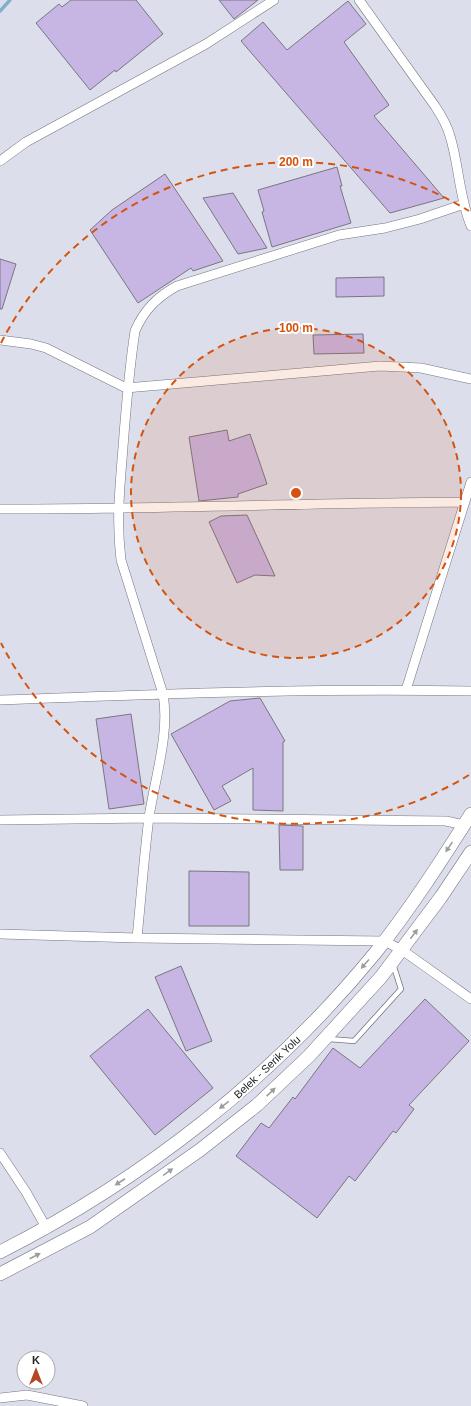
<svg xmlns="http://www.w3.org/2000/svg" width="471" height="1406" font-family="Helvetica,sans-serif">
<rect width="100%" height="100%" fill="#dcdfeb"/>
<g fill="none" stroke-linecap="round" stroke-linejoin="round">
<path stroke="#7eb2cb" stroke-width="3.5" d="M0,11L10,0"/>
</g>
<path fill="#c7b6e3" stroke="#797680" d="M71,0H136L163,34L116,72L115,70L90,90L36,23L59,4L62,7Z
M219,0H258L234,19Z
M348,1L366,24L344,42L389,105L374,116L444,198L390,213L241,41L263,22L287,50Z
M337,167L342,186H340L351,223L272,247L262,212L264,211L258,190Z
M165,174L223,261L193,271L191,268L138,303L90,230L112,210Z
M233,193L267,248L238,254L203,198Z
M0,259L16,264L2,309H0Z
M384,277V296L336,297V278Z
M363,334L364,353L314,354L313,335Z
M227,430L229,441L250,434L267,484L238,494V497L199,501L189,437Z
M247,515L275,576L255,575L237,583L209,522L221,516Z
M260,698L285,741L283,742V811L253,810V768L222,786L231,801L214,810L171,734L230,701Z
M131,714L144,804L109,809L96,719Z
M279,825L303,826V870H280Z
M189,871L249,872V926H189Z
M181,966L212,1041L186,1051L155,977Z
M425,999L469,1041L409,1105L414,1109L396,1133L393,1131L355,1181L349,1176L317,1218L236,1156L261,1123L269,1128L293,1097L295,1099L333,1048L360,1068Z
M148,1009L213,1088L155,1135L90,1056Z"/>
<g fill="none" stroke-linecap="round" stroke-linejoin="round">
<g stroke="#73757f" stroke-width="6">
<path id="lane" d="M329,1039L354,1041L401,989L393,964"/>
</g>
<g stroke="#73757f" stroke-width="10">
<path id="street" d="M359,0L435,106C441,115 447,125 450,136C459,165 459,197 471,226
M0,161L26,142L206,44L274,0
M0,340L31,344L46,348L126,388L380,366L421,368L471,379
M0,509C155,509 310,503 465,502
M406,690L471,482
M0,700C157,694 314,688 471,691
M0,820L149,818L446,821L464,825
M0,934L137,938L384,941L402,950L471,999
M137,938C141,898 144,857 149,817C155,778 170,733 163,694L121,560C116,520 120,487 123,447C126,408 129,370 135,331C144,310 157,297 177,286L339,235L385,228L420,219L464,204
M0,1153L26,1192L47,1229
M0,1398L27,1395L83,1406"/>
</g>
<g stroke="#73757f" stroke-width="14">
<path id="secondary" d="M0,1252C144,1179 274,1077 376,952C411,908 441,861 471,814
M0,1274L90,1227L200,1150L257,1105L309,1056L381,977L441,897L471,852"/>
</g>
<use href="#lane" stroke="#fff" stroke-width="4.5"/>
<use href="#street" stroke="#fff" stroke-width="9"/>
<use href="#secondary" stroke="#fff" stroke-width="13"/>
</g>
<defs><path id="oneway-solid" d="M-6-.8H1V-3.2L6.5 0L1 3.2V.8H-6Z"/></defs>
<g fill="#9c9d9f">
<use href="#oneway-solid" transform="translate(449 847) rotate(124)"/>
<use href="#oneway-solid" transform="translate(414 934) rotate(-53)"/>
<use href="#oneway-solid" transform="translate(365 964) rotate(131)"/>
<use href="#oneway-solid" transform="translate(271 1092) rotate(-43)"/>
<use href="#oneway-solid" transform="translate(224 1105) rotate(142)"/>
<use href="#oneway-solid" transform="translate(168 1172) rotate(-35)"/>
<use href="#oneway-solid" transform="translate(120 1182) rotate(147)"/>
<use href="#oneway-solid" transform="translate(35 1256) rotate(-27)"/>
</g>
<circle cx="296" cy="493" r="165" fill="#d4540f" fill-opacity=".12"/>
<g fill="none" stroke="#d4540f" stroke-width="2" stroke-dasharray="7 5">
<circle cx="296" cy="493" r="165"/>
<path d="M469 775A331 331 0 0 1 1 643M1 343A331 331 0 0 1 469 211"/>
</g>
<g text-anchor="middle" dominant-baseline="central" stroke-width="4" stroke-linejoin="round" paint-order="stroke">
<g font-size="11" fill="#242529" stroke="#fff">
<text transform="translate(267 1067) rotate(-43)">Belek - Serik Yolu</text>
</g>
</g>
<circle cx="296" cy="493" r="6" fill="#d4540f" stroke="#fff" stroke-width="2"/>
<g font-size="12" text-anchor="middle" font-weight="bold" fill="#d4540f" stroke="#fff" stroke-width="4" stroke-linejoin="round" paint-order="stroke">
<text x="296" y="166">200 m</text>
<text x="296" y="332">100 m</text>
</g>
<g transform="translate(36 1370)"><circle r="19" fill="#ffffff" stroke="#a7a8a9"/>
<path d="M0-3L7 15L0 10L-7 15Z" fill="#b14927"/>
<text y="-6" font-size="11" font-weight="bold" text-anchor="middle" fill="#242529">K</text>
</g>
</svg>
